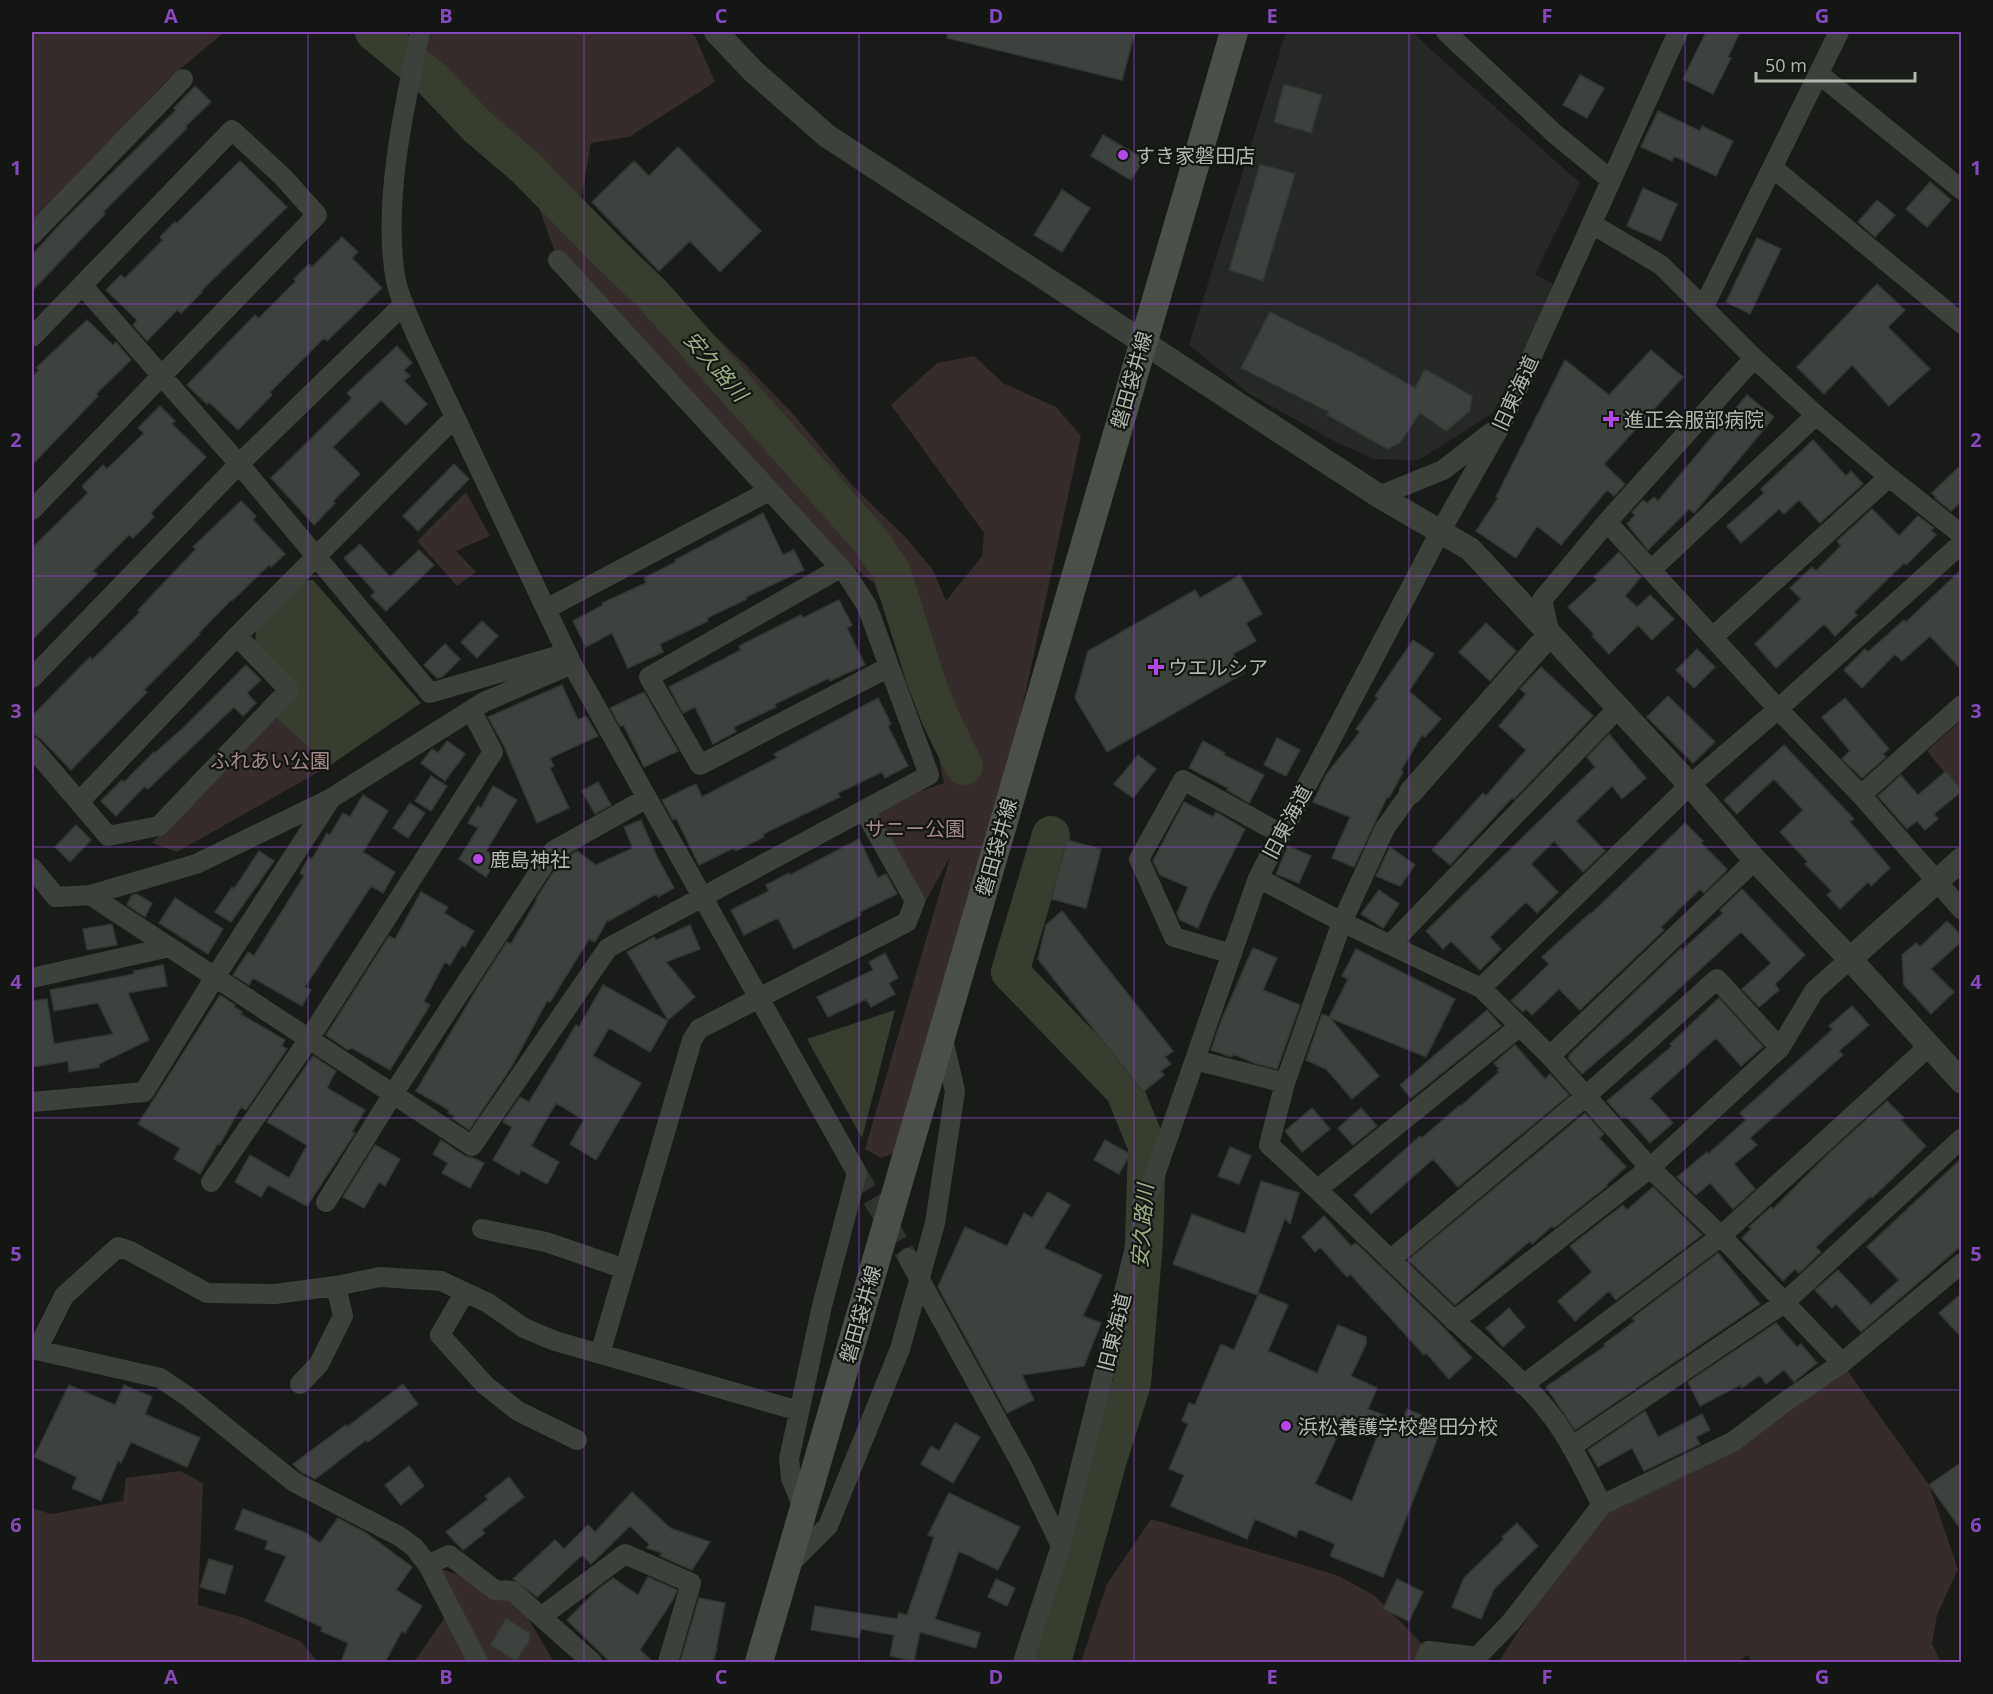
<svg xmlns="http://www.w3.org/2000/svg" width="1993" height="1694" font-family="'Open Sans','Noto Sans JP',sans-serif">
<rect width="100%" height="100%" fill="#191b19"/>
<path fill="#252825" d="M1286,32H1413L1429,48L1580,183L1535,274L1557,286L1493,413L1419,460L1374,459L1334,441L1248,393L1189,345Z"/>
<path fill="#352c2b" d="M32,32H224L165,82L32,226Z
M420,32H687L695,36L715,82L629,137L591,143L580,206L624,250L745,364L794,415L852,485L908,540L933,570L946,601L982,556L984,533L891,405L937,363L974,356L1003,383L1056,407L1081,436L983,889L908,1148L881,1158L865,1149L950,857L924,904L864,810L944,783L939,757L874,583L801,526L558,260L512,134L478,127L417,45Z
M466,492L490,536L456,551L476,572L457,586L417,541Z
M269,711L329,766L177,852L152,843Z
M1961,720V793L1927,751Z
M1842,1363L1929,1485L1958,1569L1937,1615L1932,1644L1941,1662H1751L1748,1655L1737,1662L1499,1661L1602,1505L1734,1441Z
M180,1471L203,1483L198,1605L244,1618L300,1641L318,1662H32V1508L51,1514L123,1501L126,1478Z
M1151,1519L1339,1576L1375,1596L1429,1651L1424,1662H1081L1107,1584Z
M428,1565L512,1591L554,1662H414L450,1610Z"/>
<path fill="#373e30" d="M313,580L421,703L329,766L272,714L296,688L255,644L256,630L305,581Z
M895,1010L862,1138L807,1039Z"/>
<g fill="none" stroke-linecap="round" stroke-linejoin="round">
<path stroke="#373e30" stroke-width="38" d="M374,32L433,80L478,127L525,167L608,252L653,295L870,540L892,572L925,678L940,717L964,766
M1051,835L1010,972L1124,1090L1147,1146L1144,1241L1132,1383L1109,1456L1052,1662"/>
</g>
<path fill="#3e423e" stroke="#333733" stroke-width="1.5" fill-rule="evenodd" d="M948,32H1135L1122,80L947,38Z
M1706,32H1740L1728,57L1731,58L1713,94L1683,79Z
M1580,75L1604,88L1587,118L1563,105Z
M1284,84L1322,95L1311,133L1274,122Z
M195,86L211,102L186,126L187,128L103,212L105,214L32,291V255L63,221L176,110L174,108Z
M1658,111L1700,131L1702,126L1733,141L1716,176L1674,156L1672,161L1641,147Z
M1103,135L1144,159L1131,180L1091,156Z
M678,147L761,231L720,272L690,241L659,271L592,202L634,161L649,176Z
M240,161L287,207L201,291L202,292L181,313L177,310L147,341L133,325L137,320L106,290L121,275L125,278L163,240L160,237L175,222L176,224Z
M1260,164L1295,174L1263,281L1229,270Z
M1930,182L1951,200L1927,227L1906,209Z
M1643,188L1677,204L1661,241L1627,226Z
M1062,190L1090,208L1062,252L1034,235Z
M1877,200L1895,215L1875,237L1858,222Z
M342,237L358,252L352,258L382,288L327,341L324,338L270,392L272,395L238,430L209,402L207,404L187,385L255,315L259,318L296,281L294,279L309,264L312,267Z
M1757,238L1781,249L1750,314L1726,302Z
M1877,284L1905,310L1888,327L1930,369L1889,406L1852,365L1824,394L1797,367Z
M1270,312L1361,357L1415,388L1425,369L1472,396L1470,411L1446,431L1420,413L1400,443L1387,449L1327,415L1329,412L1241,368Z
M87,320L113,345L116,342L131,360L96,394L98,396L32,465V377L39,370L36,368Z
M397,346L412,363L404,370L410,376L404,381L427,404L406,425L381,400L333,447L360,474L333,501L335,503L314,525L271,478L352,398L347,393Z
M1651,350L1683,377L1604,464L1625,484L1614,496L1607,490L1561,545L1537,526L1516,558L1476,531L1498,498L1496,497L1565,360L1609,395Z
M1747,395L1774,417L1695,512L1694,513L1689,509L1648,550L1627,524L1635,515L1632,512L1643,500L1647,503L1654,497L1658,501Z
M160,406L175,421L172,424L206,457L151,513L154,517L133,538L129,535L93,571L97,574L32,640V548L88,493L82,486L103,465L107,469L144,433L138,428Z
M1813,440L1846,476L1851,471L1863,484L1820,523L1799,500L1784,514L1779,509L1741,543L1727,526L1764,493L1761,489Z
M454,464L469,479L418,531L403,516Z
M1962,464V501L1951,511L1935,498L1936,497L1932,493Z
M241,501L256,516L253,520L285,554L271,567L269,565L233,600L232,599L199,633L200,634L144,690L147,692L71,770L41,739L32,733V716L90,657L92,660L140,612L138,610L196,549L193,547Z
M1872,509L1899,536L1918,516L1934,528L1931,530L1936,535L1906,565L1904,563L1854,612L1857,615L1835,636L1824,624L1776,668L1755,644L1801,599L1790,588L1812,567L1816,571L1841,546L1837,541Z
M763,513L783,555L794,550L804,570L746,597L747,599L707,618L708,621L660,644L663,652L628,668L612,633L586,647L573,621L603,605L602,603L646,583L644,578L676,562L675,560Z
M360,544L390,577L419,550L434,565L386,611L371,596L375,592L344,558Z
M1619,552L1641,577L1625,596L1637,607L1650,595L1674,619L1652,640L1638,625L1609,654L1592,636L1594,634L1568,607L1597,580L1594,577Z
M1962,569V670L1930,636L1902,661L1895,654L1862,688L1844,670L1865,649L1868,652L1904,620L1906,622Z
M1240,575L1262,614L1246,623L1256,641L1233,654L1244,673L1107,752L1075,698L1088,651L1195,590L1200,598Z
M839,600L852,625L847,628L865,665L830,681L829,678L775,704L776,707L734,727L736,732L713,744L695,707L683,713L669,687L741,650L739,646L801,615L803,618Z
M482,621L498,636L477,658L461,642Z
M1486,623L1516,651L1490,681L1459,652Z
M1413,640L1434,654L1409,691L1441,719L1425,737L1422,735L1401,770L1403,772L1389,798L1387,797L1354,867L1332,858L1350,817L1313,802L1326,775L1360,732L1356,729L1378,698L1375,696Z
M445,644L460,659L442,677L437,678L424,665Z
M1697,649L1715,667L1694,688L1676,670Z
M246,665L261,680L247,693L256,703L243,716L234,707L148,789L145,786L116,816L101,801L122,780L124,782L154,752L155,753L183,728Z
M1541,667L1593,716L1514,799L1512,798L1450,865L1432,850L1483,793L1486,796L1526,750L1499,726L1526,694L1520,689Z
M562,685L578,720L586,716L598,736L550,758L554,766L550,768L569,808L537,823L504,746L488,717Z
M644,692L678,751L644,767L624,726H620L610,708Z
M1668,696L1715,742L1693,763L1647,717Z
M878,698L891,724L888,726L908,766L885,778L882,772L838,793L840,797L763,834L764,837L736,851L734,848L699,865L676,818L673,820L662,800L696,784L702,797L777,758L774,754Z
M1845,698L1889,749L1883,754L1886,757L1862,778L1842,759L1850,751L1822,717Z
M1609,734L1646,778L1622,799L1612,786L1576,821L1605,851L1583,872L1554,841L1531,864L1558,892L1537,913L1526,902L1490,937L1501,949L1480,970L1451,941L1443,949L1426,931L1595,767L1587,757Z
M1277,738L1300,750L1286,776L1264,765Z
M447,741L465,754L445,781L421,763L432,749L438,753Z
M1203,741L1225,753L1224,755L1264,775L1249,803L1227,790L1228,788L1189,768Z
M1784,745L1854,819L1850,822L1890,868L1871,886L1868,882L1840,909L1827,895L1832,891L1805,864L1808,862L1780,832L1803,810L1774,779L1737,814L1724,800Z
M1138,755L1156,769L1133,798L1114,784Z
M1946,771L1962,791L1934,814L1938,819L1925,830L1917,821L1907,829L1878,796L1901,775L1918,795Z
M431,776L447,786L431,811L415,801Z
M598,782L611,805L595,814L582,791Z
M493,786L517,800L486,851L498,858L486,877L459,859L478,828L468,823L478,806L481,808Z
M363,795L388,811L363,852L395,872L383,893L371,886L305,987L311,990L302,1006L253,978L249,985L233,975L248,952L254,956L304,876L300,873L309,857L312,859L327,833L330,835L343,813L350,817Z
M1184,802L1213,817L1216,812L1245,829L1211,897L1198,928L1180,920L1177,913L1188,887L1160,875L1153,861Z
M410,803L425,813L408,838L393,828Z
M641,820L657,857L674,888L658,897L656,894L609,921L608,919L595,942L589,939L550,1002L547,1001L512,1066L469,1130L453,1119L454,1116L448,1113L449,1110L416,1091L479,985L507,942L511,944L537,900L536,899L552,874L566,857L577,851L596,865L633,848L624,827Z
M1685,823L1703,841L1701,843L1727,869L1725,872L1704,893L1700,889L1661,927L1664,930L1580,1010L1559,989L1532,1015L1526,1009L1523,1012L1511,1001L1549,964L1542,957L1590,913L1591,914Z
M76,825L91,840L70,862L55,847Z
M859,839L878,878L886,874L897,894L860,912L861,915L794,949L778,918L744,935L731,910L769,891L766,885L789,873L790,875Z
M1067,840L1101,849L1086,908L1051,899Z
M1288,846L1311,856L1299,883L1276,874Z
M1390,847L1415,865L1400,886L1376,876Z
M259,851L274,861L231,922L215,912L232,887L234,889Z
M1742,889L1805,955L1775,984L1779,990L1759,1007L1742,989L1771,963L1741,932L1638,1026L1582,1074L1568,1058L1570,1056L1569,1055L1681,948L1682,950L1723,913L1720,910Z
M1379,890L1399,904L1383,928L1361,914Z
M421,892L448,907L444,913L474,931L465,947L462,945L450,965L445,962L424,1001L430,1005L390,1070L352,1048L348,1050L326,1035L389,936L395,939Z
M136,894L152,903L145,917L127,905L132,895Z
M175,898L223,929L208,954L159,923Z
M1062,911L1173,1051L1165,1057L1171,1064L1161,1071L1164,1075L1143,1092L1038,959L1046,925Z
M1947,921L1962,936V941L1931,969L1954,992L1931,1014L1904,985L1902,955L1916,943L1920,947Z
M112,924L117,945L87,950L83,929Z
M690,925L700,949L666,962L695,997L668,1020L627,952L654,937L656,940Z
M1253,948L1277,958L1263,990L1300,1005L1277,1069L1254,1063L1233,1054L1232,1057L1211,1050L1221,1021Z
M1356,949L1455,999L1426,1057L1330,1018L1379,1076L1352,1099L1326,1069L1306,1060L1322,1014L1329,1017L1348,979L1342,976Z
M885,953L898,978L889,983L895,994L871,1007L866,999L828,1017L817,997L873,970L869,962Z
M163,965L167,986L128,993L149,1040L99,1064V1067L69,1072L68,1061L32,1067V1001L47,999L54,1044L113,1034L98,1003L54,1011L50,990L134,974V971Z
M603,985L668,1021L650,1052L609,1028L593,1056L641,1083L596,1160L570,1144L584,1120L556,1103L531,1146L559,1162L547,1184L521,1170L519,1175L493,1160L512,1127L503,1122L520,1097L529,1102L576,1025L579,1027Z
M220,995L235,1005L234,1007L242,1012L240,1014L285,1040L282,1046L287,1049L246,1110L241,1107L220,1144L218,1143L200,1174L174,1159L180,1148L138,1124Z
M1719,998L1763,1047L1741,1066L1716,1038L1650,1098L1673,1123L1650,1143L1627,1117L1626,1118L1624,1116L1622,1118L1607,1101L1672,1046L1670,1044Z
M1852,1006L1869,1025L1839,1051L1843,1055L1750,1138L1757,1145L1734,1164L1755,1189L1733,1209L1710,1183L1696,1195L1677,1177L1707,1152L1708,1154L1746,1120L1740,1113L1833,1029L1829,1026Z
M1487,1010L1501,1026L1411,1098L1400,1085Z
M1515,1045L1545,1079L1550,1074L1569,1095L1458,1187L1433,1159L1371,1214L1354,1195L1420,1136L1422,1138L1460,1105L1461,1106L1499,1072L1497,1070L1499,1069L1494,1063Z
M313,1056L336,1071L327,1088L365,1110L352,1132L355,1133L307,1206L268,1185L261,1197L235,1182L250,1155L289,1178L307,1145L267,1122Z
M1887,1101L1904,1118L1901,1120L1926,1146L1872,1198L1871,1196L1816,1247L1821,1252L1799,1273L1795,1269L1783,1281L1742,1238L1751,1229L1749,1227L1771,1207L1773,1209L1829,1153Z
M1312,1108L1330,1129L1302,1152L1285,1131Z
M1361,1108L1377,1126L1353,1145L1338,1128Z
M1585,1113L1604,1134L1599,1138L1626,1167L1606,1185L1607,1186L1554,1228L1552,1226L1532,1244L1530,1241L1455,1305L1408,1260Z
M441,1140L465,1156L473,1158L484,1163L470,1188L442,1173L448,1163L433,1154Z
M1105,1140L1130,1154L1119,1174L1094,1160Z
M375,1145L400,1159L385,1186L379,1182L364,1208L343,1197Z
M1230,1147L1251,1156L1239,1184L1218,1176Z
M1962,1158V1245L1861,1332L1836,1304L1832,1308L1815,1290L1838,1270L1871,1305L1899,1280L1867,1247Z
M1261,1181L1299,1193L1290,1224L1285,1218L1257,1295L1173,1264L1192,1214L1245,1234Z
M1653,1187L1702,1235L1616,1300L1609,1291L1575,1321L1558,1301L1592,1272L1570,1246L1623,1205L1627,1210Z
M1048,1192L1070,1205L1044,1248L1102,1275L1083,1316L1101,1323L1084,1366L1022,1375L1034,1400L1007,1413L938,1287L965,1227L1007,1246L1024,1213L1032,1218Z
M1324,1216L1351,1246L1356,1243L1442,1326L1472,1358L1449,1379L1426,1353L1424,1355L1350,1274L1347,1277L1320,1247L1315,1252L1302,1237Z
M1718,1253L1760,1304L1575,1430L1546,1387L1605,1346L1604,1344L1635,1321L1632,1318Z
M1259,1293L1288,1305L1268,1351L1317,1373L1338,1325L1366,1337V1344L1351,1376L1377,1388L1368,1409L1402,1422L1407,1409L1443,1424L1383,1577L1330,1556L1335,1544L1304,1531L1299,1530L1296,1537L1255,1519L1247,1539L1171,1506L1184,1475L1169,1469L1188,1424L1182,1421L1189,1403L1195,1405L1221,1344L1234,1350ZM1344,1422L1377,1437L1352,1501L1315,1484Z
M1962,1293V1338L1939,1313Z
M1509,1308L1525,1327L1503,1347L1486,1328Z
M1776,1323L1797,1347L1801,1344L1817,1363L1794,1382L1784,1370L1766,1384L1760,1375L1742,1388L1740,1385L1700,1406L1688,1382Z
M403,1384L418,1404L368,1442L366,1440L315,1479L301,1472L293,1464L346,1425L347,1427Z
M69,1385L115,1405L124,1385L152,1397L145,1414L200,1438L187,1467L131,1442L121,1463L118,1461L101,1501L72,1488L77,1477L34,1457Z
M1645,1411L1658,1437L1702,1414L1710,1430L1696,1437L1700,1444L1644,1471L1632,1448L1598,1467L1588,1450Z
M955,1423L980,1437L953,1483L921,1464L931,1446L939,1451Z
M1962,1462V1531L1929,1485Z
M409,1466L424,1486L401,1505L385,1485Z
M509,1477L524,1497L482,1530L485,1533L463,1550L446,1532L488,1499L485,1496Z
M632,1492L670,1528L710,1542L692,1570L660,1556L662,1553L647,1548L649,1544L630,1526L591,1564L582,1555L537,1597L513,1579L555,1540L564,1549L588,1525L595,1532Z
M949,1493L1020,1527L998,1570L959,1551L935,1619L980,1633L976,1648L920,1632L914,1661L890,1656L894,1635L861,1629L859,1638L811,1630L815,1606L897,1619L899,1613L907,1615L934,1537L928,1535Z
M243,1509L304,1532L320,1543L338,1518L366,1533L412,1567L396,1590L422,1606L405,1633L402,1631L385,1662H341L348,1643L321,1631L322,1627L265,1601L286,1556L265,1549L268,1541L235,1529Z
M1517,1523L1538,1546L1494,1589L1481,1619L1452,1607L1464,1578L1504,1539L1502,1537Z
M209,1559L233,1566L225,1594L200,1587Z
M648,1577L677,1590L674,1598L640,1650L653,1662H610L567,1620L596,1591L613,1578L638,1595Z
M996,1579L1015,1588L1007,1606L988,1597Z
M1397,1579L1423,1592L1409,1621L1383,1609Z
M699,1598L725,1603L716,1649H717L713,1662H680Z
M506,1618L530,1633V1640L516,1661L490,1645Z"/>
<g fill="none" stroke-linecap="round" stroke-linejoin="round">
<path stroke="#30332f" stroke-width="20" stroke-dasharray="20 10" stroke-linecap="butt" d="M857,1173L908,1258"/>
<path stroke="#3d413c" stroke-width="20" d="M420,32C404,107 382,205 396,281C400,300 410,319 417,337L572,664L857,1173L822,1306L789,1459L791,1478L804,1510
M1446,32L1555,134L1611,180
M1819,74L1962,190
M1773,168L1962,324
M1592,224L1661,265L1754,358L1816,415L1889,477L1962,535
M32,235L183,79
M82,285L239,464L430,693L567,653
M1704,306L1839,32
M32,337L232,130L283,177L317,215L32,510
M1379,496L1443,470L1492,432
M1607,522L1778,709L1861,795L1962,910
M840,568L649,677L700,765L889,667
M1651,570L1816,415
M546,609L769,491
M1550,634L1542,600L1607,522L1754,358
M1713,637L1889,477
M32,678L239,464L404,304
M32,747L108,836L159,826L289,690L237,636
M1411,792L1385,828L1342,922L1285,1083L1269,1145C1328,1198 1384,1254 1442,1309C1475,1340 1519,1375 1547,1410C1570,1438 1585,1473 1602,1505
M1861,795L1962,705
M79,802L237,636L455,417
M32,868L56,897L90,895L472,1146L608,948L929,775L867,606L847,575L558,260
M1258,878L1342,922L1481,988L1550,1056L1650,1168L1721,1236L1842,1363
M90,895L196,864L330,799L484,702L572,664
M1390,945L1618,708
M1232,954L1174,937L1139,859L1183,780L1281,834
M32,978L169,947
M1481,988L1690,785L1778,709L1962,543
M1550,1056L1755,860
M1195,1060L1285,1083
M32,1102L144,1092L215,977L330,800
M211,1182L309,1039L493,752L471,710
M1318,1189L1520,1026
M326,1202L393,1094L553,851L647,798
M482,1229L546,1242L625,1269
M908,1258L1023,1467L1061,1546
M1390,1260L1586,1096L1717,979L1780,1048
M465,1292L440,1335L485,1385L518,1411L577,1440
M1454,1321L1650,1168L1780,1048L1814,991L1850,959
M32,1349L160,1378L187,1396L294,1482L399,1536L414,1547L428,1565L478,1662
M37,1350L64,1296L118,1247L130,1251L207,1293L275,1294L336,1286L380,1277L441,1281L488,1303L524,1328L555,1341L799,1411
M600,1354L692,1040L699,1029L907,922L915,901L864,810
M300,1384L319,1364L343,1316L336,1286
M1523,1385L1721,1236L1928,1047
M1571,1447L1784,1303L1962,1138
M428,1565L449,1555L495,1590L512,1591L592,1662
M789,1565L828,1526L900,1349L935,1223L955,1091L943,1039
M541,1617L625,1554L691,1583L668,1662
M1023,1662L1061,1546L1148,1195L1258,878L1440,532L1501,425L1678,32
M1424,1662L1429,1651L1477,1657L1511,1622L1602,1505L1734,1441L1785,1402L1842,1363L1962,1263"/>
<path stroke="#3d413c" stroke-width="24" d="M716,32L753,71L827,136L1379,496L1470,549L1550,634L1690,785L1755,860L1850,959L1962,1082
M1411,792L1550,634
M1850,959L1962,859"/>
<path stroke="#4a4f48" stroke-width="28" d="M759,1662L1234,32"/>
</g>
<path fill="none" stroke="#8648bb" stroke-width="1.5" stroke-opacity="0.55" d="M308,32V1662M584,32V1662M859,32V1662M1134,32V1662M1409,32V1662M1685,32V1662M32,304H1962M32,576H1962M32,847H1962M32,1118H1962M32,1390H1962"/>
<g fill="#b447e5" stroke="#141614" stroke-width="2">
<circle cx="1123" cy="155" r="6"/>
<path d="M1608 410h6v6h6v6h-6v6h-6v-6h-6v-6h6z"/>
<path d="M1153 658h6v6h6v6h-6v6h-6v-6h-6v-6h6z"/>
<circle cx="478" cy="859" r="6"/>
<circle cx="1286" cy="1426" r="6"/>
</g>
<g text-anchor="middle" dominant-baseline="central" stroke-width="4.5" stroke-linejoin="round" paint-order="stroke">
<g font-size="20" fill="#b0b9ac" stroke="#141614" text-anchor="start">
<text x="1135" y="155">すき家磐田店</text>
<text x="1624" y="419">進正会服部病院</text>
<text x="1168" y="667">ウエルシア</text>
<text x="490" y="859">鹿島神社</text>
<text x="1298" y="1426">浜松養護学校磐田分校</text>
</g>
<g font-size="20" fill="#b0b9ac" stroke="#141614">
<text transform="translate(1131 380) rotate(-74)">磐田袋井線</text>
<text transform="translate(1515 393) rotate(-65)">旧東海道</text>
<text transform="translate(1287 822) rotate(-62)">旧東海道</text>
<text transform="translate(996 847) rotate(-74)">磐田袋井線</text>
<text transform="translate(860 1314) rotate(-74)">磐田袋井線</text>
<text transform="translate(1114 1332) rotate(-76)">旧東海道</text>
</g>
<g font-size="20" fill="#a38885" stroke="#141614">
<text x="270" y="760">ふれあい公園</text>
<text x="915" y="828">サニー公園</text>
</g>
<g font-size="21" font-style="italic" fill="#9cb186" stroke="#141614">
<text transform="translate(716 366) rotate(49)">安久路川</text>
<text transform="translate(1142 1226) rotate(-86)">安久路川</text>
</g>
</g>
<rect width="1993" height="1694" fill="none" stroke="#141614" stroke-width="66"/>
<path d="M1756 72v9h159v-9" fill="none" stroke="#b0b9ac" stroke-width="3"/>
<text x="1765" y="72" font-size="18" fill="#b0b9ac" stroke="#141614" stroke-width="4.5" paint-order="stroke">50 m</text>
<rect x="33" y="33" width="1927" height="1628" fill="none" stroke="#8648bb" stroke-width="2"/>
<g font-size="20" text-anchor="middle" font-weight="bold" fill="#8648bb">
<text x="171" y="23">A</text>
<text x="446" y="23">B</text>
<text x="721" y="23">C</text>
<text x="996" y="23">D</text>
<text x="1272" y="23">E</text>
<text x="1547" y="23">F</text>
<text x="1822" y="23">G</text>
<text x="16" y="175">1</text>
<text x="1976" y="175">1</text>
<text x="16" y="447">2</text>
<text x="1976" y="447">2</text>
<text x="16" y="718">3</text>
<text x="1976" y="718">3</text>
<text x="16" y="989">4</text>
<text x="1976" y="989">4</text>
<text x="16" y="1261">5</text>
<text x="1976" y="1261">5</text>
<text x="16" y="1532">6</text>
<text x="1976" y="1532">6</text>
<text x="171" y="1684">A</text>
<text x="446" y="1684">B</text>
<text x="721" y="1684">C</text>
<text x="996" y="1684">D</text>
<text x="1272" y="1684">E</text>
<text x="1547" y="1684">F</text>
<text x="1822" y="1684">G</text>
</g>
</svg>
